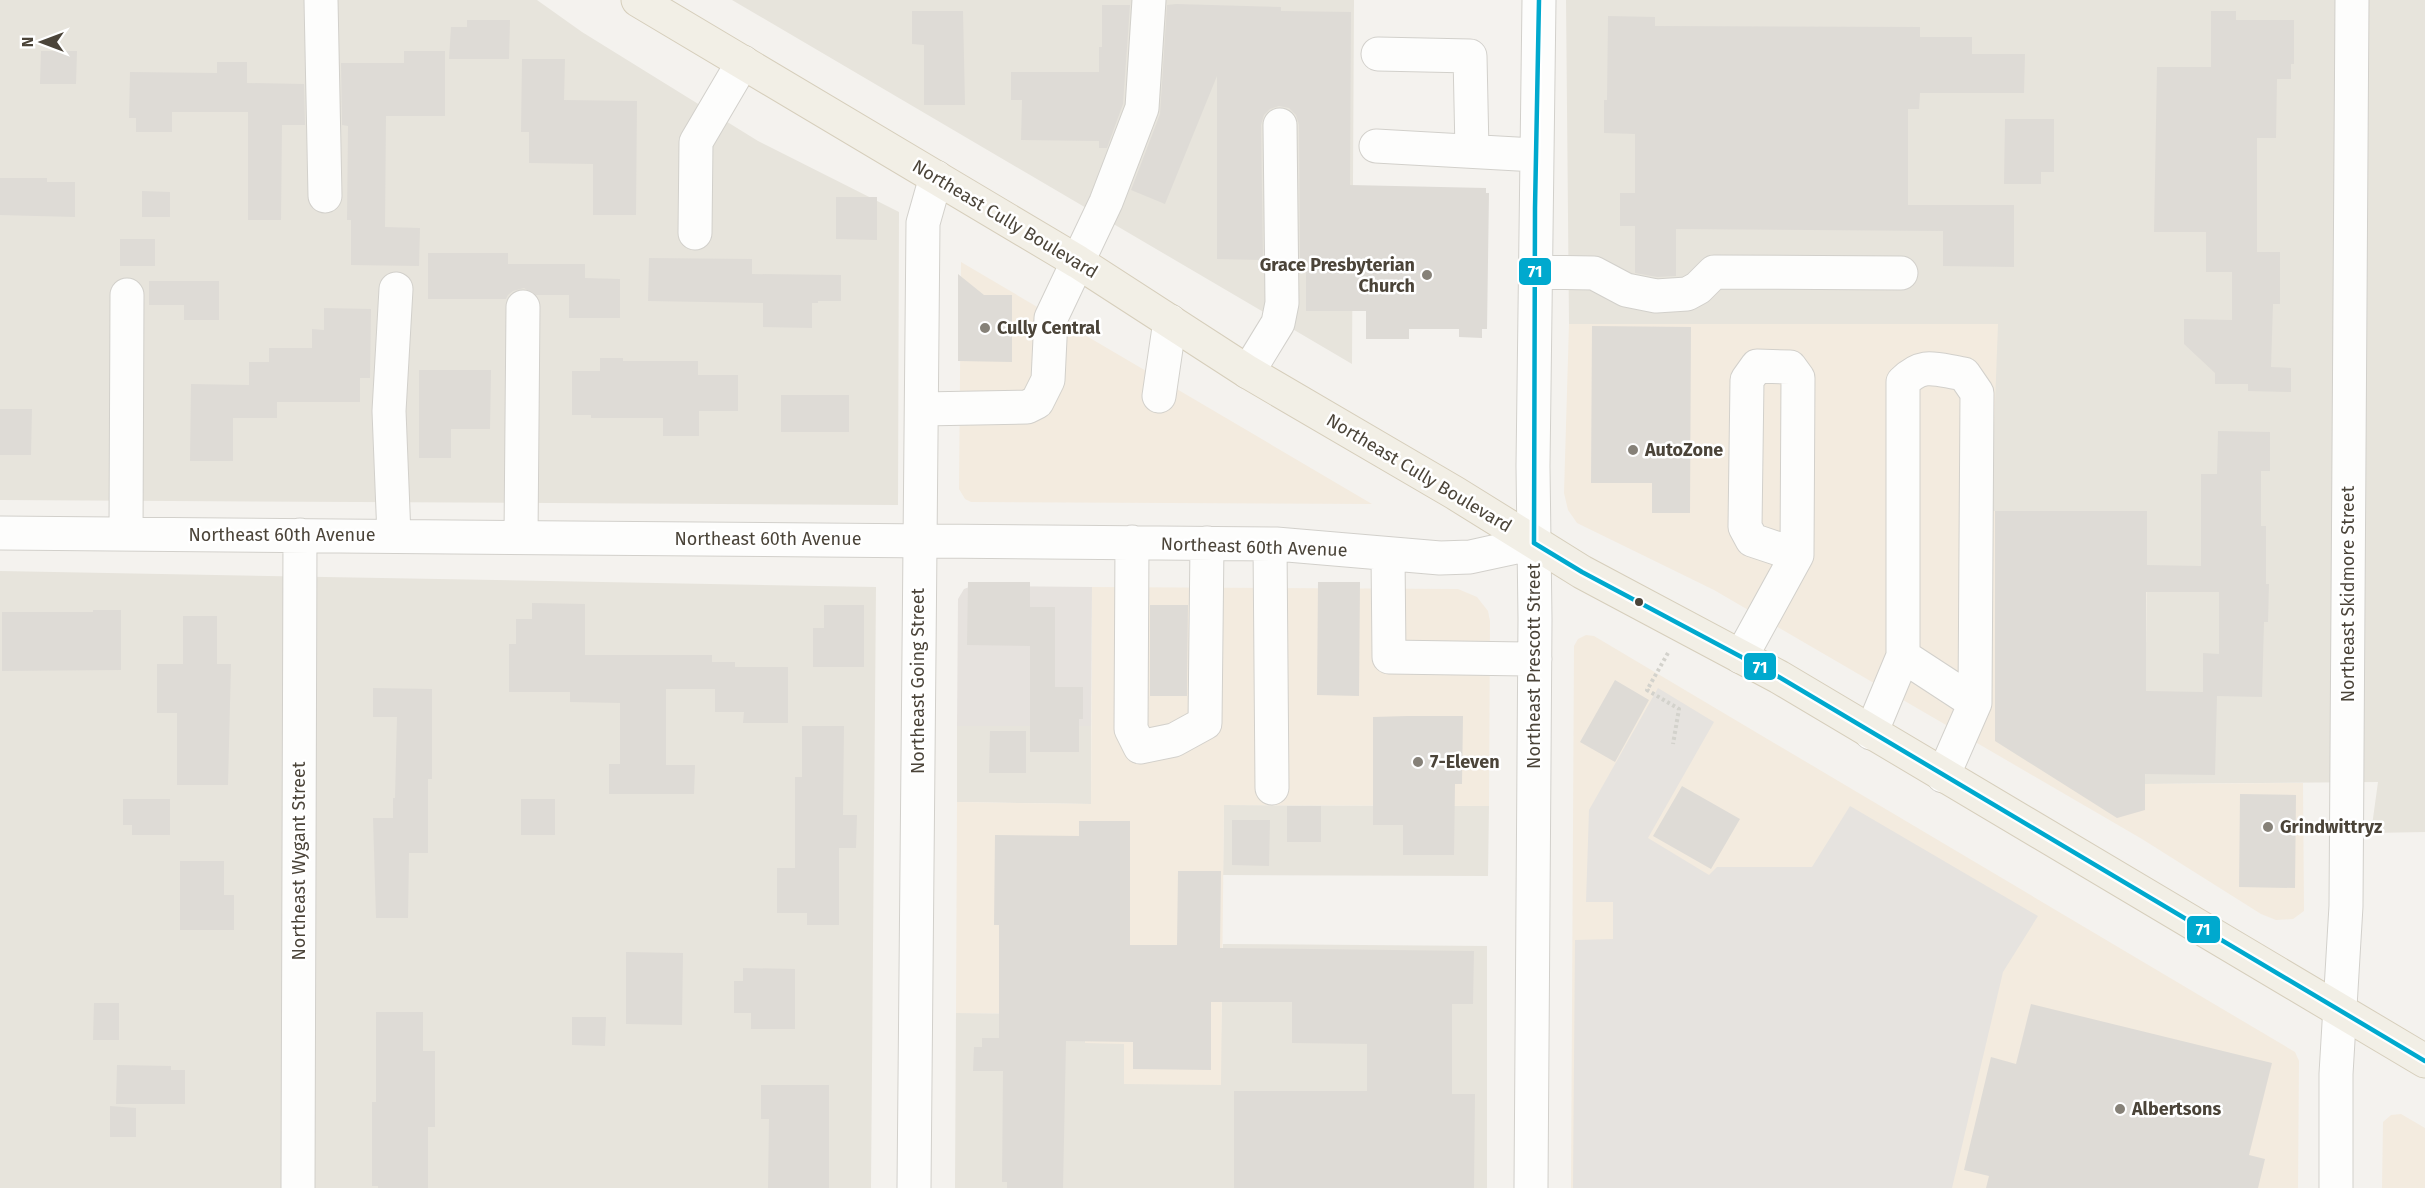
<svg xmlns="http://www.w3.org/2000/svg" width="2425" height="1188" font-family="'Fira Sans',sans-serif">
<rect width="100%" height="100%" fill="#f4f2ee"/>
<path fill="#e7e4dc" d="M0,0H537L582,32L758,141L899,212L898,505L0,500Z
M732,0H1354L1352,364Z
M1566,0H2425V832L2371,833L2378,782L2145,784L2147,512L1991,511L1997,325L1569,324Z
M0,571L876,587L871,1188H0Z
M957,726H1091V804L957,802Z
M1224,805L1489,806L1488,876L1223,875Z
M1223,944L1487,946V1188H955L956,1013L1085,1014L1124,1043L1220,1085Z"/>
<path fill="#f3ebdf" d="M961,262L1372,504L971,502L965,499L959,489Z
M1569,324H1998L1991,511H2147L2145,784L2303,783L2304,911L2293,919L2276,920L2261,914L2142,839L1714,590L1577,523L1568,510L1564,493Z
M1092,587L1458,589L1477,597L1488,611L1490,621L1489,806L1224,805L1221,1085L1124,1084V1044L1085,1043V1014L956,1013L957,802L1091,804Z
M1586,635L1594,636L2295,1052L2299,1061L2298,1188H1571L1574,646L1578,639Z
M2401,1114L2425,1128V1188H2382L2383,1122L2391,1115Z"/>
<path fill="#e6e2de" d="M972,586L1092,587L1091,726H957L958,599L964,589Z"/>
<path fill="#e6e3df" d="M1658,688L1714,722L1648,838L1709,875L1717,867H1812L1850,806L2038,916L2003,972L1952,1188H1573L1575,940L1613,939V902H1586L1589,810Z"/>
<path fill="#dedbd6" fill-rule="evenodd" d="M1176,4L1281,7V11L1351,12L1350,185L1486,188V193H1489L1487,329H1482V338L1459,337V329H1409V339H1366V311H1306V260H1300L1299,125L1296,115L1289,108L1279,106L1270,109L1264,115L1261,125L1263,260L1217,259V76L1165,204L1131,190L1160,114L1167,5Z
M1102,5H1130L1123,104L1107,148H1099V141L1021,140L1022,100H1011V72H1099V47H1102Z
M912,11H963L965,105H924V45L912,44Z
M2211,11H2236V20H2294V64H2291V79H2277L2276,138H2257V252H2280V304H2273L2271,367L2291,368V392L2248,391V384H2215V373L2184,344V319L2232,320V272H2206V232H2154L2157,67H2211Z
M1608,16L1655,17V26L1920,27V37H1972V54H2025L2024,93H1920L1919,109H1908V205H2014V267L1943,266V231L1676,229V276L1657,277L1635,273V226H1620V193H1635V134L1604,133V100H1607Z
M467,20H510L509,59H449L451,27H467Z
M41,51H77L76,84H40Z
M404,51H445V116H386L385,227L420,228L419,266L351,265V220H347L348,126L342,125L341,63H404Z
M522,59H565L564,100L637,101L636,215H593V164L529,163V132H521Z
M217,62H247V83L304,84L305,125H282L281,220H248V112H172V132H136V118H129L130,72L217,73Z
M2005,119H2054V172H2041V184H2004Z
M0,178H47V182H75V217L0,215Z
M142,191L170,192V217H142Z
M836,197H877V240L836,239Z
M120,239H155V266H120Z
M428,253H508V264H585V278L620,279V318H569V295H536L524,288L513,291L508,295L506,299H428Z
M649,258L752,259V274L841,275V301H818V303H812V328L763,327V303L648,301Z
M958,274L984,295H1012V362L958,361Z
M149,281H219V320H184V305H149Z
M324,308L371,309L370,378H360V402H277V418H233V461H190L191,384L249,385V362H269V348H312V329L324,330Z
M1592,326L1691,327L1690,513H1652V483H1591Z
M600,358H623V361H698V375H738V411H699V436H663V418H591V415H572V371H600Z
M419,370H491L490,429H451V458H419Z
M781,395H849V432H781Z
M0,409H32L31,455H0Z
M2218,431L2270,432V471H2261V526H2266V584H2269L2268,622H2264L2262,697L2217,696L2215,775L2145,774V810L2117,818L1995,741V511H2147V565L2201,566V474H2217ZM2146,592H2219V654L2203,653V692L2146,691Z
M968,582H1030V607H1055V687H1083V719H1079V752H1030V646L967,645Z
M1318,582H1360L1359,696L1317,695Z
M532,603L585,604V655H712V662H735V667H788V723H743L744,712H715V689H666V765H695L694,794H609V764H620V703L570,702V692H509V644H516V619H532Z
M824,605H864V667H813V628H824Z
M1150,605H1188L1187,696H1150Z
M93,610H121V670L2,671V612H93Z
M183,616H217V664H231L228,785H177V713H157V664H183Z
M1615,680L1649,700L1615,762L1580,742Z
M373,688L432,689V779H428V853H409L408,918H376L373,818H393V798H395L397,717H373Z
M1407,716H1463L1462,784H1455L1454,855H1403V825H1373V717Z
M802,726H844L843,815H857L856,848H839V925H807V913H777V868H795V777H802Z
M990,731H1026V773H989Z
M1682,786L1740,819L1711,869L1653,836Z
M2240,794L2296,795L2295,888L2239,887Z
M123,799H170V835H132V825H123Z
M521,799H555V835H521Z
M1287,806H1321V842H1287Z
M1232,820H1270L1269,866L1232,865Z
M1079,821H1130V945H1177L1178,871H1221L1220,948L1474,951L1473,1004H1452V1094H1475L1474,1188H1234V1091H1367V1044L1292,1043V1002H1211V1070L1133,1069V1042L1066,1041L1063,1188H1007V1182H1002L1003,1071H973L974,1047H982V1038H999V925H994L995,835L1079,836Z
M180,861H224V895H234V930H180Z
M626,952L683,953L682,1025L626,1024Z
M743,968L795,969V1029H751V1013H734V981H743Z
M94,1003H119V1040H93Z
M2031,1004L2272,1063L2249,1155L2265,1159L2258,1188H1986L1989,1176L1964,1170L1991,1057L2016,1064Z
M376,1012H423V1051H435V1127H428V1188H378V1186H372V1102H376Z
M572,1017H606L605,1046L572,1045Z
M117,1065L171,1066V1070H185V1104H116Z
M761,1085H829V1188H768L769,1119H761Z
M110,1106L136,1108V1137H110Z"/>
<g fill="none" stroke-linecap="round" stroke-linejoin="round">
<g stroke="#d2d0cb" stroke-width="35">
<path id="minor" d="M321,0L325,196
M1378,54L1470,56L1472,151
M1376,146L1536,155
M695,233L696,142L743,62
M1535,272L1594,273L1626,290L1656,296L1687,294L1698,288L1714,272L1901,273
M1248,372L1278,323L1282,303L1280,125
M1159,396L1170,321
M922,409L1027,407L1037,402L1048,380L1051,318L1106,202L1142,108L1149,0
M0,533L1276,544L1440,558L1470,557L1534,543
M126,534L127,295
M394,536L389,411L396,289
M521,537L523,307
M1132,542L1131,729L1140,747L1174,740L1205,723L1207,543
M1270,544L1272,788
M1388,554L1389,657L1535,659
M1903,656L1975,703
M1741,657L1797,555L1798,378L1790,367L1757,366L1747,380L1745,527L1752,540L1797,555
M1871,733L1903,656V382C1924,361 1936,370 1964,374L1977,393L1975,703L1943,776
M298,1188L300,535
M914,1188L923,223L936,177
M1531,1188L1535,619L1533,466L1539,0
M2336,1188V1074L2346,906L2352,0"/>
</g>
<g stroke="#d6cebb" stroke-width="35">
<path id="major" d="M638,0L1078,262L1248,372L1455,493L1582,572L1779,677L2425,1061"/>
</g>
<path stroke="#d3d2cc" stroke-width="4" stroke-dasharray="3 3" stroke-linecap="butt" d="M1668,653L1647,690L1679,709L1673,744"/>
<use href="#minor" stroke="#fdfdfc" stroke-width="33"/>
<use href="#major" stroke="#f2efe6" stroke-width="33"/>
<g stroke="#fff" stroke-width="9">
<path id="bus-1" d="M1534,543L1582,572L1779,677L2425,1061
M1534,543L1535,208L1539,0"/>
</g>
<use href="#bus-1" stroke="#00a9ce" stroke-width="4.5"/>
</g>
<g fill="#868178" stroke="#fff" stroke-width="2">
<circle cx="1427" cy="275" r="6"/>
<circle cx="985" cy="328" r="6"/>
<circle cx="1633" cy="450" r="6"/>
<circle cx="1418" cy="762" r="6"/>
<circle cx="2268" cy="827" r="6"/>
<circle cx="2120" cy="1109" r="6"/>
</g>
<circle fill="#4b4439" stroke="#fff" stroke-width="2" cx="1639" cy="602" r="5"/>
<g text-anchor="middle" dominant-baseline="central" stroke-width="5" stroke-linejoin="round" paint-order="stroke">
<g font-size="18" fill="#4b4439" stroke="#fff">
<text transform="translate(1005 219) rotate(31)">Northeast Cully Boulevard</text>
<text transform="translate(1419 473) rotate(31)">Northeast Cully Boulevard</text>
<text x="282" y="535">Northeast 60th Avenue</text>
<text x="768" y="539">Northeast 60th Avenue</text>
<text transform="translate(1254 547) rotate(2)">Northeast 60th Avenue</text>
<text transform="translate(2348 594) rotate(-90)">Northeast Skidmore Street</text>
<text transform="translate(1534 666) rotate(-90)">Northeast Prescott Street</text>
<text transform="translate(918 681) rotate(-90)">Northeast Going Street</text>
<text transform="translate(299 861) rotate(-90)">Northeast Wygant Street</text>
</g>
<g font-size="18" font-weight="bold" fill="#4b4439" stroke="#fff" text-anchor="start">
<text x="1415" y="265" text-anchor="end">Grace Presbyterian<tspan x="1415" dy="21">Church</tspan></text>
<text x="997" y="328">Cully Central</text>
<text x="1645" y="450">AutoZone</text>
<text x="1430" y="762">7-Eleven</text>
<text x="2280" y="827">Grindwittryz</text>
<text x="2132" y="1109">Albertsons</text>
</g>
</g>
<g stroke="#fff" stroke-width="2">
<rect x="1518" y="257" width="34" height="29" rx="6" fill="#00a9ce"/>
<rect x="1743" y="652" width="34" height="29" rx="6" fill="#00a9ce"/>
<rect x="2186" y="915" width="35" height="29" rx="6" fill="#00a9ce"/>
</g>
<g font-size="16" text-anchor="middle" font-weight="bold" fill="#fff">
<text x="1535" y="277">71</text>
<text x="1760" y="673">71</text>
<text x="2203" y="935">71</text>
</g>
<g transform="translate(42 42) rotate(270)" stroke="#ffffff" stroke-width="4.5" paint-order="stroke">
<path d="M0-4.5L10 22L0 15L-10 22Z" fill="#4b4439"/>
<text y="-9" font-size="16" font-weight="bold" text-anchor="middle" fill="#4b4439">N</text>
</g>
</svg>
